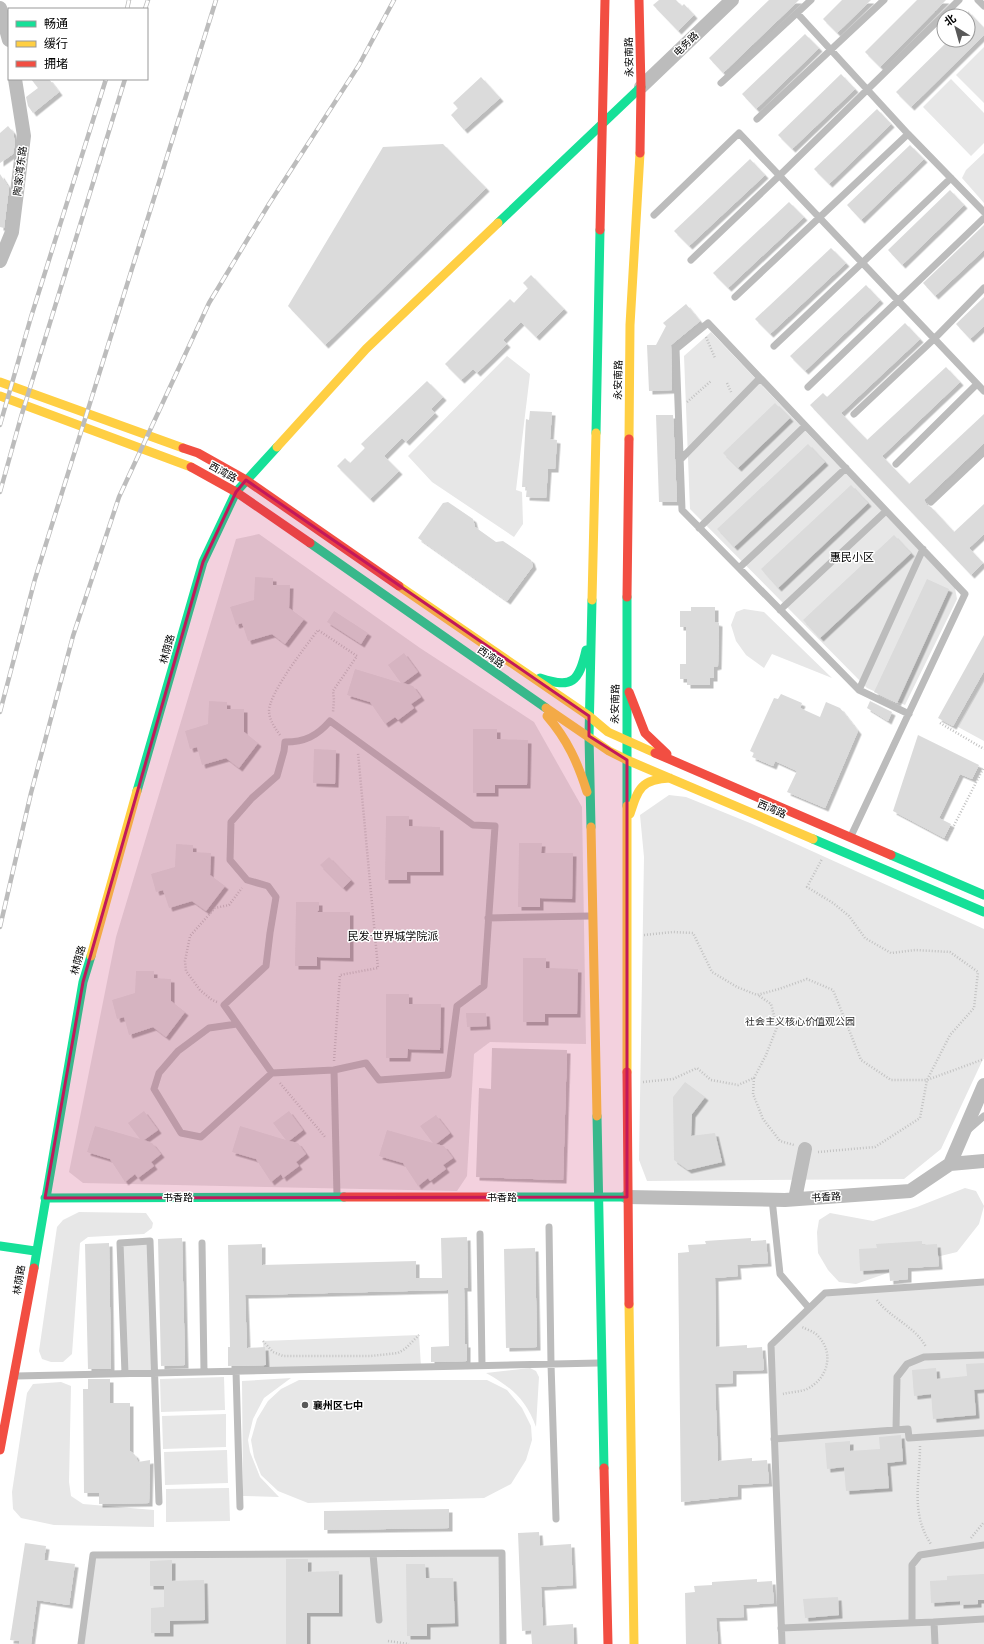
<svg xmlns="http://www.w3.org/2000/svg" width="984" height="1644" font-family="'Roboto Condensed','Noto Sans SC',sans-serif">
<defs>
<filter id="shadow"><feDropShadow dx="3.5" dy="3.5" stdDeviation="0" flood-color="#0004"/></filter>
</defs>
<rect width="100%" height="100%" fill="#fff"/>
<path fill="#e7e7e7" d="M984,47V103L956,75Z
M951,79L984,113V143L971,156L923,107Z
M984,153V203L962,178L966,170Z
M711,332L955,588L957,599L905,705L867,688L690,509L684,356Z
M507,356L530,374L516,490L522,492L523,524L514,537L432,482L408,456Z
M259,534L420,648L534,722L582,807L586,1044L490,1042L474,1054L467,1176L457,1191L83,1183L69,1172L116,937L236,539Z
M744,609L764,612L832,678L772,654L764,668L746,655L736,641L731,625L736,612Z
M984,680V741L958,727Z
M669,795L686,797L750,823L984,929V1057L941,1149L904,1179L647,1181L639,1160L644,857L640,815Z
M965,1188L976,1191L984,1206L979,1224L957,1252L928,1259L856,1284L839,1282L828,1270L818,1253L817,1232L819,1220L830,1213L873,1221L917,1207Z
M79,1212L146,1213L153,1223L152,1228L144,1234L88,1237L80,1243L72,1354L63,1362H51L42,1359L39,1351L57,1227L63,1220Z
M150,1241L154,1372L125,1373L120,1243Z
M984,1282V1644H782L771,1345L825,1293Z
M419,1335L421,1367L264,1371L263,1341Z
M530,1368L536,1371L539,1377L536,1427C526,1399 511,1387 486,1373Z
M224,1377L225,1410L161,1412L160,1379Z
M291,1378L264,1398L253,1419L248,1440L250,1452L260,1477L279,1497L243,1496L242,1381Z
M299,1380H487L507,1390L522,1408L531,1426L532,1440L526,1460L511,1484L484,1498L308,1503L278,1491L261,1475L254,1457L251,1440L257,1419L268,1401L281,1389Z
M61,1382L71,1386L69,1482L71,1496L83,1504L154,1510V1527L54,1525L21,1518L13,1509L12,1492L27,1393L33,1384Z
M226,1414V1447L163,1449L162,1416Z
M227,1450L228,1483L165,1485L164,1452Z
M229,1488L230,1521L166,1522V1489Z
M502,1553L503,1644H81L93,1555Z"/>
<path fill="#dbdbdb" filter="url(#shadow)" d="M659,0H676L682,6L684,4L694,15L678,31L653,5Z
M769,0H799L723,73L709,58Z
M842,0H871L837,33L823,19Z
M917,0H946L880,67L865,52Z
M968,11L984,28V35L911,107L896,92L949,40H968Z
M805,34L819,48L756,109L742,94Z
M841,74L855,89L792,149L778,135Z
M481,77L500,98L464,130L451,115L458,108L453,103Z
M31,79H49L59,92L33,113L28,106L26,97L38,88Z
M877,109L891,124L829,184L814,169Z
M8,126L13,132L15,143L13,154L0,163V133Z
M443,144L486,188L325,345L288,306L383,147Z
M910,145L924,159L861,220L847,205Z
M750,159L765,175L689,246L674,231Z
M0,174L9,188L4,228L0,227Z
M950,190L964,205L902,265L888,250Z
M789,202L804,217L728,288L713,273Z
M984,225V250L935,296L923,283Z
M831,248L846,263L770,334L755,319Z
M531,275L564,309L536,337L521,322L503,340L507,344L477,373L473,369L461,380L445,364L510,299L514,303L528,288L523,283Z
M866,285L880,300L805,371L790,356Z
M984,297V326L970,339L956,324Z
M686,304L700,321L671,345L672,390L649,391L647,345H656L666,326L663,323Z
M905,323L920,339L841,413L867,440L946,367L960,382L882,456L909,484L984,414V443L924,500L927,505L931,507L954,532L984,504V534L969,548L983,563L971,575L810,405L823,393L827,397Z
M427,381L443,397L431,409L435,413L406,442L402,438L384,456L399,471L370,499L337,466L345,458L350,463L365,448L361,444Z
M775,403L790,418L738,468L723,453Z
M530,411L552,412L550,439L557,440L555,469H548L546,498L526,497L527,487H522L526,419L529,420Z
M656,415H673L677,502H659Z
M808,444L825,462L734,547L717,529Z
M851,485L868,503L778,588L761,569Z
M448,502L473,519L475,527L496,542L503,541L531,560L533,566L507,601L418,538L443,503Z
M894,535L911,553L820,638L803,620Z
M255,577L273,578V585H290L289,608L304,619L285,644L272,634L248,641L242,623L236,625L230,607L254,600Z
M927,579L949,589L897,703L874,692Z
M691,607H715V622L719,623L718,666L714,667V678H710V685H687V679H680V664H686V627H680V611H691Z
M334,611L368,633L361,644L327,622Z
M984,635V671L953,726L938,718Z
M404,653L418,672L403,683L413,686L421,697L411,704L414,708L398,720L395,717L385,724L370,702L347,695L355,669L401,683L388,665Z
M781,694L802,703L800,708L820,717L826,702L840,708L858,731L825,808L787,792L797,771L775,761L773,766L752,757L754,753L750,751L774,698L778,699Z
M209,701L227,702V709H244V732L258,743L239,768L226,758L202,765L197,747L190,749L185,731L208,724Z
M870,701L892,712L888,721L867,708Z
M473,729H497V739L528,740L527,785H495V793H473Z
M918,735L979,765L972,779L960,774L939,818L951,824L944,838L893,811Z
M314,749L336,750L335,784L313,783Z
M386,816H409V826L440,827V872H407V880H385Z
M519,843H542L541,853H573L572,899L540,898V907H518Z
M176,844L193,845V852L211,853L210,875L225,886L206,911L192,901L169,908L163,890L156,892L151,874L175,867Z
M329,857L351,880L343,888L320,865Z
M296,902H319V910L317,912H350V958L317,957V966H295Z
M523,958H546V968L578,969L577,1014H545V1022H523Z
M136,971H154V978L171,979V1001L185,1012L166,1037L153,1027L129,1035L124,1017L117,1019L112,1000L135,993Z
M386,994H409V1004H441L440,1050L408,1049L407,1058H386Z
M466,1013H486L487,1026L467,1027Z
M492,1048L567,1050L563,1180L476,1177L479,1088L491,1089Z
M685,1082L705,1097L692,1114L691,1136L715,1133L722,1162L688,1170L674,1160L673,1097Z
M144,1111L158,1130L144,1140L152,1143L161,1154L151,1162L154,1166L138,1178L135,1174L125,1182L110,1159L87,1152L95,1126L140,1139L128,1123Z
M289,1111L303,1130L289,1141L298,1143L306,1154L296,1162L299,1166L283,1178L281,1174L271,1182L256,1159L232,1152L240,1126L286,1140L273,1123Z
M436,1115L450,1133L436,1144L444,1146L453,1158L443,1165L446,1169L430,1181L428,1178L418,1186L403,1163L379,1156L387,1130L433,1143L420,1126Z
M467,1237L468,1288H464L465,1344H467V1361L431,1362V1347L449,1346L448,1290L245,1295L247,1348L265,1347L266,1365L228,1366V1347H230L228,1245L262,1244V1265L416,1261V1278H442L441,1238Z
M182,1238L185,1365L161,1366L158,1239Z
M751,1238V1241L766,1240L768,1263L737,1265L738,1276L715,1278L716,1347L747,1345V1348L762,1347L764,1370L733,1371V1383L715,1384L718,1461L752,1458V1461L767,1460L769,1483L738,1485V1496L681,1502L678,1253L689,1252L688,1245L706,1244L705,1241Z
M922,1241V1245L937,1244L939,1266L908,1268V1279L890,1281L889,1269L860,1271L859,1249L877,1248L876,1244Z
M109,1243L111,1369H88L85,1244Z
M535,1248L537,1347L506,1348L504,1249Z
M984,1363V1389L974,1390L976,1415L933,1419L931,1394L914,1396L912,1370L936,1368L937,1379L967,1376L966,1364Z
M88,1379H110V1403H130V1451L135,1455L138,1462L150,1460L149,1503L99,1504V1493H84L83,1389H88Z
M901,1435L903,1461L887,1463L889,1488L846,1491L844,1467L827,1469L825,1443L850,1441V1451L880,1449L879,1437Z
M449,1509V1528L324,1530V1511Z
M539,1532L540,1546L571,1544L573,1585L541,1587L543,1626L573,1624L574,1644H532L531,1630L522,1631L518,1533Z
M25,1543L46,1546L44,1560L75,1564L69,1605L37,1600L31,1644H19V1641L10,1640Z
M286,1559H308V1572L339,1571V1613H307V1644H286Z
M172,1560V1581L204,1580L205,1620L170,1621V1633H151V1608L164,1607V1586H150V1561Z
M406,1564H425L426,1578H453L455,1623L427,1624V1636H407Z
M984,1574V1600H978V1604L960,1605V1601L931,1603L930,1581L947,1580V1576Z
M757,1579V1582L772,1581L774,1603L743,1605L744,1617L716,1618L718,1644H686L685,1593L695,1592L694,1586L712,1585V1582Z
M838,1597L839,1615L805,1618L803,1599Z"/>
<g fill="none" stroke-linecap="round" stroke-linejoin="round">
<path stroke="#c2c2c2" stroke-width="2.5" stroke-dasharray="1 2" stroke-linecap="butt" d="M706,337L715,358
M727,383L732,394
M687,402L711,381
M940,723L984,749
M280,735C275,728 270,721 269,712C268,694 306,646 318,630L357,656L333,691L334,700L333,712
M947,839L984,767
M644,935L673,932L693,933L712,972L737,987L757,995L779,989L807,979L833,990L861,1060L891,1080H927L984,1059
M217,1002L212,1000L200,990L186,971L185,961L190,936L215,908L229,905L242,888
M334,1061L340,975L378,968L358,753
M754,1078L753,1094L763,1119L780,1141L794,1145
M643,1082L673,1079L697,1068L711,1080L738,1085L754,1078L766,1055L777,1027L771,1004L758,995
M280,1083L325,1137
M818,1152L875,1147L920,1118L927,1080L950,1035L974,1008L978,972L950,952L915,950L891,953L865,938L849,916L833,903L807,887L822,859
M877,1300C890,1318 915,1326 926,1347
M263,1341L273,1352L283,1356H371L398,1353L405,1349L419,1335
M783,1394C790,1392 800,1392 807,1389C829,1378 835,1351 816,1334C812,1331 806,1329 802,1327
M920,1446C920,1481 910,1513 931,1544
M971,1538L984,1522
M388,1641L409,1644"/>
<path stroke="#bcbcbc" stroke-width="7" d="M811,0L797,13L908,134L984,212
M978,0L984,6
M721,83L797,13
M757,119L884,0
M654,215L739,133L984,391
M691,260L779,176L959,0
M735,297L908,134
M774,346L862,263L951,178
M808,387L984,218
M854,414L934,339L984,288
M680,460L760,378
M896,464L977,384
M931,502L984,452
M699,528L805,426
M739,568L846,468
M780,610L886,511
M859,690L923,549
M851,836L965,594L708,323L676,349L682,510L859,690L909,714
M488,918L590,916
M237,1024L209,1028L178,1051L159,1073L154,1089L181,1133L201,1137L272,1073
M334,1070L366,1063L379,1080L448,1075L457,1006L484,986L495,826L473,825L330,721C317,736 305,742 285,742L284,751L277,776L252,798L231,822L230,860L247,880L268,886L276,897L270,933L266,966L224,1005L272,1073L334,1070L337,1196
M968,1130L984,1116
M772,1199L780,1274L809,1308
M549,1227L551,1364L556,1519
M480,1234L482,1365
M202,1243L204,1371
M236,1371L240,1507
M125,1373L120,1243L150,1241L159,1502
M16,1376L599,1363
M896,1430L897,1377L907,1364L924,1357L984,1355
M774,1439L908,1429L909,1438L984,1433
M373,1554L379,1620
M934,1622L984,1619
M912,1623V1565L920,1555L984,1545
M781,1628L934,1622L935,1644
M81,1644L93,1555L502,1553L503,1644
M782,1644L771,1345L825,1293L984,1282"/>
<path stroke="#bcbcbc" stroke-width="14" d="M0,8L9,40
M641,87L732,0
M0,261L12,232L24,136L15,79
M950,1164L984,1161
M627,1197L785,1200L910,1191L950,1164L984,1085
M795,1199L805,1149"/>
<path stroke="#16e098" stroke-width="9" d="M498,223L641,87
M596,433L600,230
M310,543L546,708
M540,678C572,689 579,682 586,650
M137,791L203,562L236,492L277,447
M627,806V597
M591,827L589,736L592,600
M813,839L984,912
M891,855L984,895
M597,1116L604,1468
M500,1197H627
M45,1198L344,1197
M0,1246L35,1251
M34,1268L83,982L91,956"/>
<path stroke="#ffcf43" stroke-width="9" d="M0,382L183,448
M0,396L191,467
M629,439L630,325L640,153
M277,447L366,349L498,223
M399,586L589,716L608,732L655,753
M592,600L596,433
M546,708L609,751L627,760L813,839
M547,716C567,739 578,763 587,792
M630,814C638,789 641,779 670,778
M591,827L597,1116
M91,956L137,791
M627,1072V806
M629,1304L634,1644"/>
<path stroke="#f24e42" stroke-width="9" d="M639,0L641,87L640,153
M600,230L605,0
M183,448L198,453L246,480L399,586
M191,467L236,492L310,543
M627,597L629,439
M629,692L645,733L667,754
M655,753L891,855
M627,1072L629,1304
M344,1197H500
M0,1450L34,1268
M604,1468L608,1644"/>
<g stroke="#bcbcbc" stroke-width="4.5">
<path id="rail" d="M127,9L129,0
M145,9L148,0
M0,425L31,317L106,79
M0,492L21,417L125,79
M0,712L35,579L216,0
M0,927L31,793L73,636L119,497L209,303L269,204L359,65L394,0"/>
</g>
<use href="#rail" stroke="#fff" stroke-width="3" stroke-dasharray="9" stroke-linecap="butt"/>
</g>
<path fill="#c2185b" fill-opacity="0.2" stroke="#c2185b" stroke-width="3" stroke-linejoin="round" d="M246,480L589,716V736L627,760V1197L45,1198L83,982L203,562L236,492Z"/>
<circle fill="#595959" stroke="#fff" stroke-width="1.5" cx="305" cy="1405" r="4"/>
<g text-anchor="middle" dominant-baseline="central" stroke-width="3" stroke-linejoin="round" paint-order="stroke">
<g font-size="10" fill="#000" stroke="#fff">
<text transform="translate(686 44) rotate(-44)">电务路</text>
<text transform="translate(629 57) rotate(-91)">永安南路</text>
<text transform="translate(20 171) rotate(-83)">陶家湾东路</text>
<text transform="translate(618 380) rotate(-89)">永安南路</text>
<text transform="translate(223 472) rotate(29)">西湾路</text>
<text transform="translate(167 649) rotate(-74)">林荫路</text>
<text transform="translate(491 657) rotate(35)">西湾路</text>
<text transform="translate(615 704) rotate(-89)">永安南路</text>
<text transform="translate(772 809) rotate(23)">西湾路</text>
<text transform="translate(78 960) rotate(-74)">林荫路</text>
<text x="178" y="1197">书香路</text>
<text x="502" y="1197">书香路</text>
<text transform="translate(826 1197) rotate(-4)">书香路</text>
<text transform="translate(19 1280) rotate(-81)">林荫路</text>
</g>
<g font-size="10" fill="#2b2b2b" stroke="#fff">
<text x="800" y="1021">社会主义核心价值观公园</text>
</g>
<g font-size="10" font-weight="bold" fill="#000" stroke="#fff" text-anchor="start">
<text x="313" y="1405">襄州区七中</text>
</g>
<g font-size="11" fill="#000" stroke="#fff">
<text x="852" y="557">惠民小区</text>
<text x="393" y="936">民发·世界城学院派</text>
</g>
</g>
<rect x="8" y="8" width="140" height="72" fill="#ffffff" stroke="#999999"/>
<rect x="16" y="21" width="20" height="6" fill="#16e098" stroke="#999999"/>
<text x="44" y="28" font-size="12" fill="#000000">畅通</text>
<rect x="16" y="41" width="20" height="6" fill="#ffcf43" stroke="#999999"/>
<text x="44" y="48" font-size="12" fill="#000000">缓行</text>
<rect x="16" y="61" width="20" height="6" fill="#f24e42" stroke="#999999"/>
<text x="44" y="68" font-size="12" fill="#000000">拥堵</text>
<g transform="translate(956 28) rotate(323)"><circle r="19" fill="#ffffff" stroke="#999999"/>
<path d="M0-3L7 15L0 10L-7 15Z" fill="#595959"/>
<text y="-6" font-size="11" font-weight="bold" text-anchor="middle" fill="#000000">北</text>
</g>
</svg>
